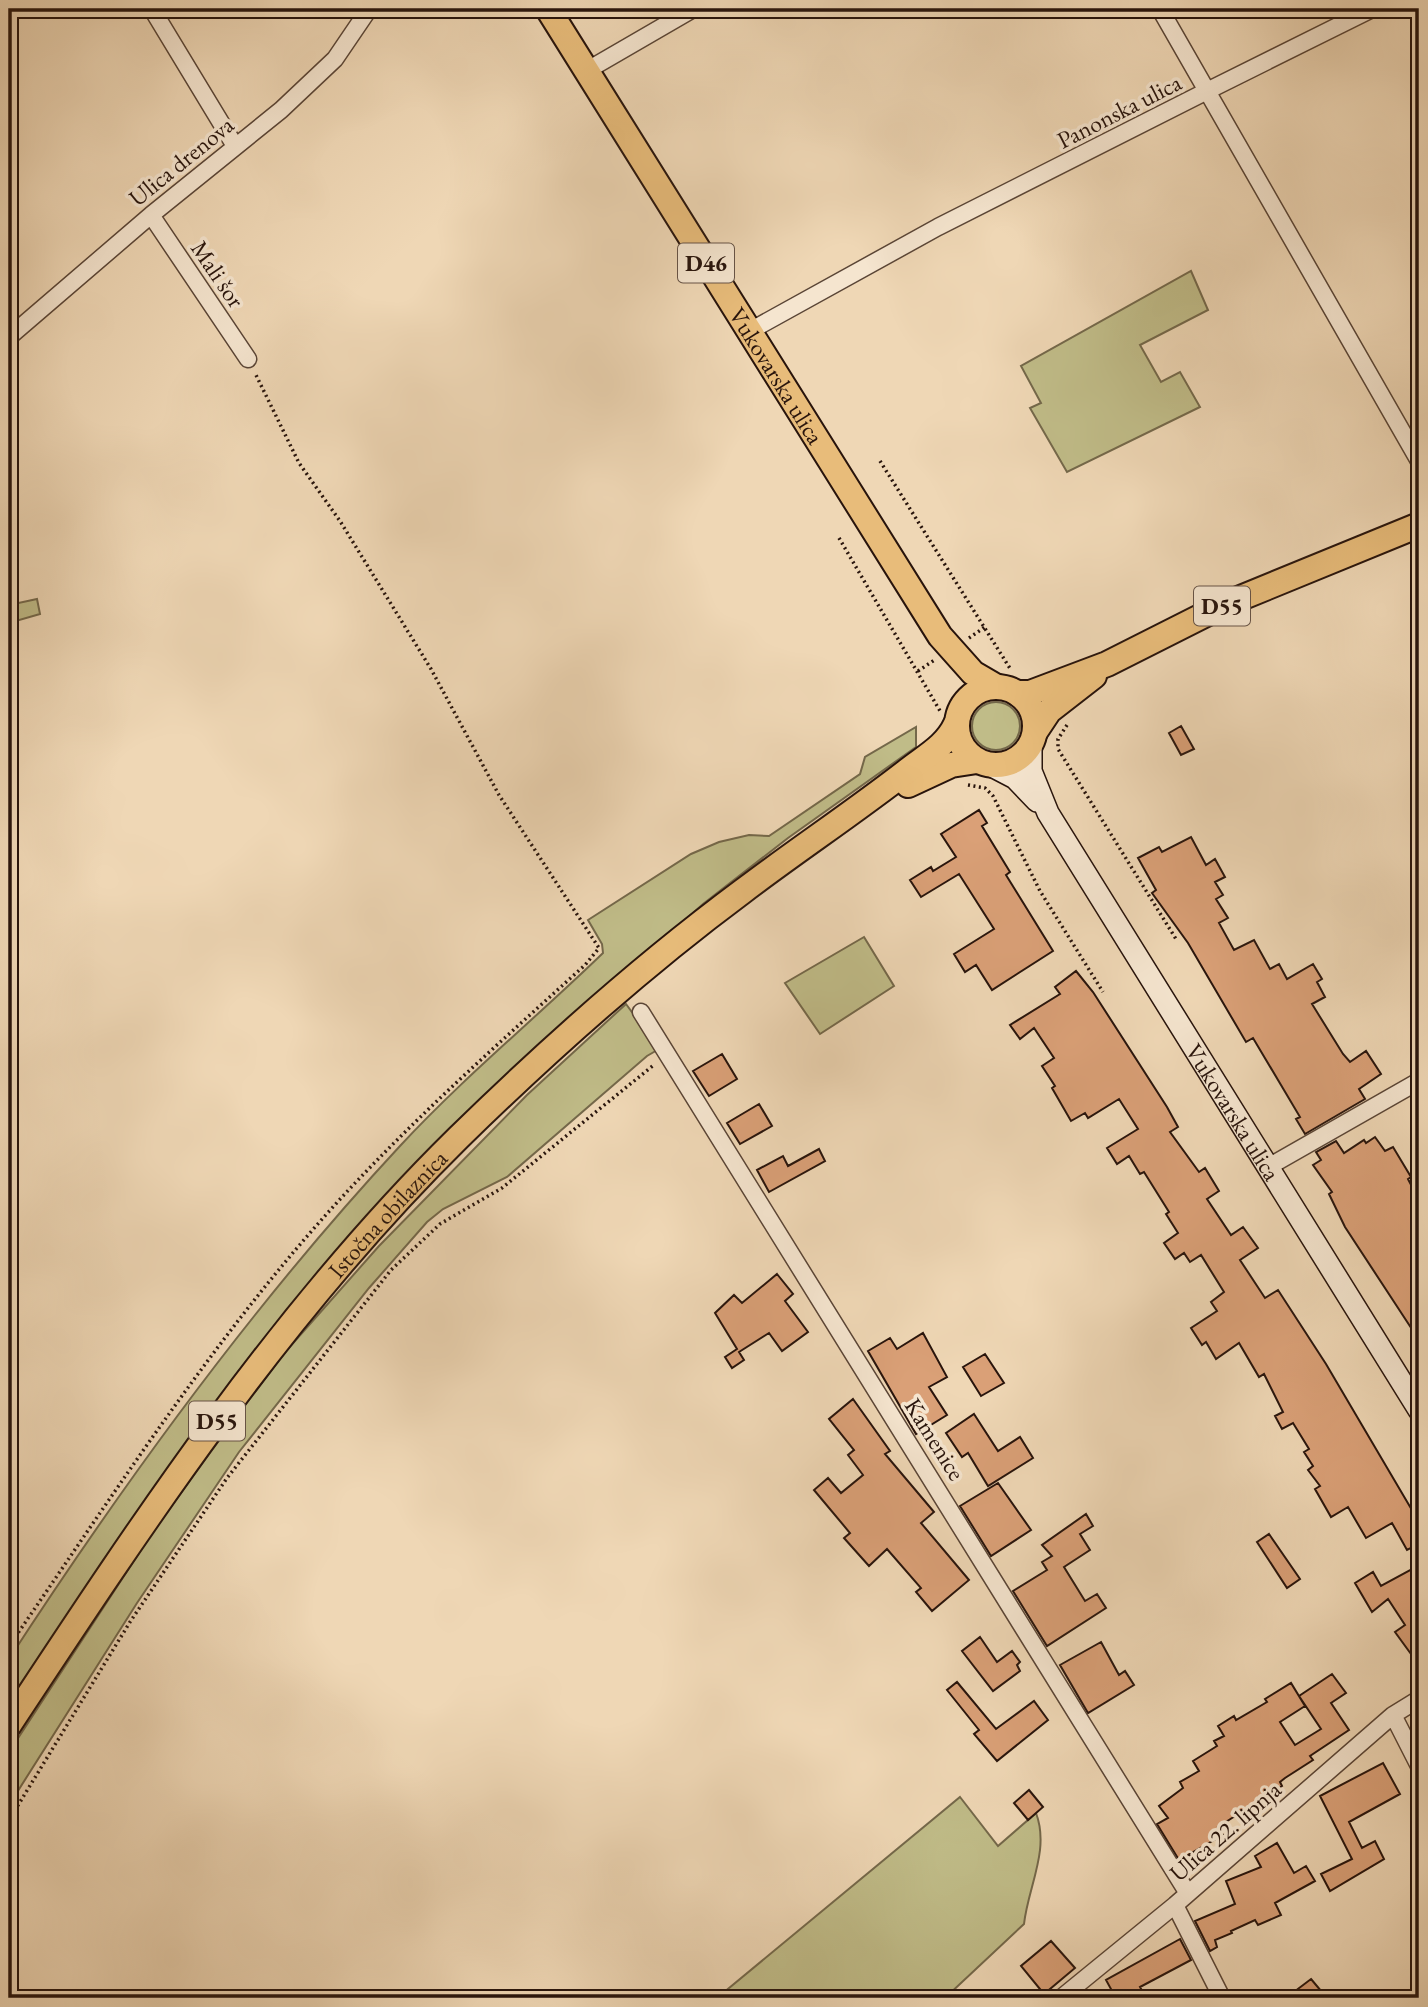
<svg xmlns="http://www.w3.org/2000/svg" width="1428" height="2007" font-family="'EB Garamond',serif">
<rect width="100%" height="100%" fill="#efd7b5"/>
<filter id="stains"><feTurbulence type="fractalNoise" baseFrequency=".00286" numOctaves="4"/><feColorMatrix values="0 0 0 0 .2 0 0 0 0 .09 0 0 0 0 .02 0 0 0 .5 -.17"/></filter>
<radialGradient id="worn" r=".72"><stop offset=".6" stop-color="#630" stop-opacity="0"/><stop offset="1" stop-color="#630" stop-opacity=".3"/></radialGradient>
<path fill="#c0bc88" stroke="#74684a" stroke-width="2" d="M1191,271L1208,310L1140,345L1161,382L1180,372L1200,407L1067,472L1030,408L1041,403L1021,366Z
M37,599L40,614L9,623V605Z
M972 726a24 24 0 1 1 48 0a24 24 0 1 1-48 0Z
M916,727V747L788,838L703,904L459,1121L9,1708V1659C126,1479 254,1303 400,1146C464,1077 536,1018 603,953L602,944L588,920L691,854L719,842L749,835L769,836L860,774L865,757Z
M864,937L894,986L820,1034L785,983Z
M626,1004L659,1049L647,1056L507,1177L443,1209L427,1222L369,1288L239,1452L137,1603L9,1805V1752L154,1530L236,1417L287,1350L379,1246L527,1095Z
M960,1797L998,1846L1036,1813C1050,1850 1028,1887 1024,1924L945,1998H717Z"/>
<path fill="#daa077" stroke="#28140c" stroke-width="2" d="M1181,726L1194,749L1181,755L1169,733Z
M979,810L987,823L982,826L1010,872L1006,875L1053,951L992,990L976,965L965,972L954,954L994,929L959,874L921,897L910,880L931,867L933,871L956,857L941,834Z
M1191,837L1206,865L1215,859L1225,877L1215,882L1223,895L1216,899L1228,918L1219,923L1234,950L1254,940L1270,969L1279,964L1287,979L1313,964L1322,979L1317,982L1325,997L1312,1004L1343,1054L1350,1062L1366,1051L1381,1074L1359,1089L1365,1099L1305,1134L1296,1119L1300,1117L1253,1038L1246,1042L1188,943L1152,893L1156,890L1138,858L1159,847L1162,852Z
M1076,971L1093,992L1167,1107L1178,1127L1170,1132L1199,1172L1205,1168L1219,1191L1207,1199L1231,1235L1243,1227L1258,1248L1240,1260L1265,1298L1278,1290L1326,1364L1419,1522V1544L1407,1550L1392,1523L1366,1538L1348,1507L1331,1517L1315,1489L1320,1486L1308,1470L1313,1466L1304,1452L1309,1449L1293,1423L1282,1429L1275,1416L1283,1412L1264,1374L1259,1377L1239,1343L1216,1359L1206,1342L1202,1345L1191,1328L1217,1311L1211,1302L1224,1292L1201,1255L1190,1262L1184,1253L1175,1259L1164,1243L1178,1233L1166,1214L1169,1212L1144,1172L1140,1174L1129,1156L1117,1164L1107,1148L1138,1129L1119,1099L1088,1118L1085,1113L1071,1121L1052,1088L1055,1086L1042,1066L1054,1058L1034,1028L1020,1039L1010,1025L1060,994L1055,987Z
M722,1054L737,1079L709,1096L693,1071Z
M759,1104L772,1126L740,1144L727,1123Z
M1375,1137L1385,1151L1393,1147L1411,1177L1408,1179L1419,1200V1340L1345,1227L1329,1194L1332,1192L1313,1165L1321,1160L1316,1152L1336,1141L1344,1153L1364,1140L1366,1143Z
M819,1149L825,1161L769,1192L757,1170L783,1156L788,1166Z
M777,1274L793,1294L785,1301L808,1332L782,1351L769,1333L739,1352L744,1360L732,1368L725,1357L737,1349L715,1313L734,1295L742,1303Z
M923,1333L947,1377L929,1387L947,1415L916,1434L868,1351L890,1338L897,1349Z
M985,1354L1004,1383L981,1396L963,1367Z
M853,1399L890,1451L885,1454L934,1512L921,1523L969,1580L932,1611L916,1592L921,1588L887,1549L869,1566L844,1538L850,1533L814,1490L828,1478L841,1493L863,1475L848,1455L854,1450L829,1419Z
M974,1414L998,1451L1020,1437L1033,1458L988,1486L968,1453L962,1457L946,1433Z
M998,1483L1031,1530L991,1556L960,1506Z
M1086,1514L1093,1526L1080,1534L1090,1550L1064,1567L1085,1601L1097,1594L1106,1608L1047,1646L1013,1591L1047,1570L1042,1562L1052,1556L1042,1545Z
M1269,1534L1300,1579L1287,1588L1257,1542Z
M1412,1569L1419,1581V1665L1395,1632L1405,1625L1388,1599L1372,1612L1355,1583L1373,1572L1381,1586Z
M980,1637L997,1662L1012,1651L1020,1662L1017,1665L1020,1671L993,1691L962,1651Z
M1101,1642L1119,1675L1125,1671L1134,1685L1088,1713L1060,1665Z
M1332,1674L1346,1693L1331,1703L1349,1730L1310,1756L1313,1760L1285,1778L1280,1782L1282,1786L1218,1827L1223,1835L1179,1860L1157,1824L1168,1818L1159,1806L1183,1788L1180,1782L1199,1771L1193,1761L1217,1746L1214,1741L1224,1736L1218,1726L1234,1716L1236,1720L1267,1702L1265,1699L1291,1683L1305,1706L1280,1722L1295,1745L1321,1729L1299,1696Z
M957,1682L996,1729L1034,1701L1048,1720L997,1761L974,1734L979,1730L947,1690Z
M1383,1763L1400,1794L1349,1822L1362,1848L1375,1841L1384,1859L1330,1891L1321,1874L1352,1859L1320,1796Z
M1029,1790L1043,1807L1028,1820L1014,1803Z
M1277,1843L1294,1873L1306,1866L1315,1881L1275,1903L1281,1915L1258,1925L1255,1920L1231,1931L1232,1933L1215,1940L1217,1947L1210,1951L1195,1921L1235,1904L1226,1881L1261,1867L1255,1856Z
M1180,1939L1191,1960L1140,1987L1146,1998H1094L1111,1989L1106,1980Z
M1051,1941L1075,1968L1044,1994L1021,1966Z
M1311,1979L1327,1998H1286Z"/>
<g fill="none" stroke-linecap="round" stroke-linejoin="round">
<g stroke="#5a4536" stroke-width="19">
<path id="minor" d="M152,9L235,146
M1160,9L1207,91L1372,9
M586,71L693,9
M151,215L248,359
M748,332L938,227L1207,91L1419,461
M9,337L151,215L281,110L335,59L369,9
M641,1012L1187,1892
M1268,1167L1419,1081
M1393,1715L1419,1766
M1175,1905L1222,1998
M1061,1998L1175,1905L1393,1715L1419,1699"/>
</g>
<g stroke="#28140c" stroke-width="24">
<g id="secondary">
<path id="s1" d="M1031,744V771L1048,813L1419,1410"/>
<path d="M992,766L1015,778L1037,801"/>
</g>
</g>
<g stroke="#28140c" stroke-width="28">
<g id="primary">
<path id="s2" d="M548,9L940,636L973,673L997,687"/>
<circle cx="996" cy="726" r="39"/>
<path d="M1017,693H1030L1107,664L1226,604L1419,525"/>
<path d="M1035,732L1049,711L1094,676"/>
<path d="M908,785L951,765L977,761"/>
<path id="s3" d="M9,1725C144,1520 282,1311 458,1138C548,1050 642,966 743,891C797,850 853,813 907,771C926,756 946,746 956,724"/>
</g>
</g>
<path stroke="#28140c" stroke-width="3.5" stroke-dasharray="2 3.5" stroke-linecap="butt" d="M880,461L1011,670
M839,538L940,711
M969,638L985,627
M918,671L936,659
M1067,725L1058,739V749L1176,939
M968,785L985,788L993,796L1040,891L1103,992
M9,1646C119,1487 224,1321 358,1180C430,1104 508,1035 585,965L599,948L499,795L431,669L340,521L299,463L255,373
M9,1820L130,1622L227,1478L391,1270L440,1224L502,1188L655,1064"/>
<use href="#minor" stroke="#f5e5cf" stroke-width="16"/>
<use href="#secondary" stroke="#f5e5cf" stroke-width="21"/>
<use href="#primary" stroke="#e8bc7a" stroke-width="24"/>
</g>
<g text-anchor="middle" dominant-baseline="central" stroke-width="7" stroke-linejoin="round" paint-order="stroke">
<g fill="#f5e5cf" stroke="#665346" stroke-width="2">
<rect x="678" y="243.5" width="56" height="39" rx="5"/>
<rect x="1194" y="586.5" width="56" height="39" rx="5"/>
<rect x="189" y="1401.5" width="56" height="39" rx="5"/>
</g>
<g font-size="23" font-weight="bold" fill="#28140c">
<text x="706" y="263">D46</text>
<text x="1222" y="606">D55</text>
<text x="217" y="1421">D55</text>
</g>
<g font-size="24" fill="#28140c" stroke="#f5e5cf">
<text transform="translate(1119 111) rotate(-27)">Panonska ulica</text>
<text transform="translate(181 161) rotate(-39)">Ulica drenova</text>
<text transform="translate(218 274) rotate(56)">Mali šor</text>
<text stroke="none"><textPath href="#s2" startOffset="432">Vukovarska ulica</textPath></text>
<text stroke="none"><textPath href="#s1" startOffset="424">Vukovarska ulica</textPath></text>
<text stroke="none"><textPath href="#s3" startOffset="637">Istočna obilaznica</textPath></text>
<text transform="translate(935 1439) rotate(58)">Kamenice</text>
<text transform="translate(1225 1831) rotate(-41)">Ulica 22. lipnja</text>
</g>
</g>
<rect width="1428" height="2007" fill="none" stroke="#efd7b5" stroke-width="35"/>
<rect x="10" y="10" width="1407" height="1986" fill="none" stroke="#28140c" stroke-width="3.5"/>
<rect x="18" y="18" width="1393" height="1972" fill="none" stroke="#28140c" stroke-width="2"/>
<rect width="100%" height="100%" filter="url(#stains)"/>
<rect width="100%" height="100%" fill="url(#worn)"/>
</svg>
